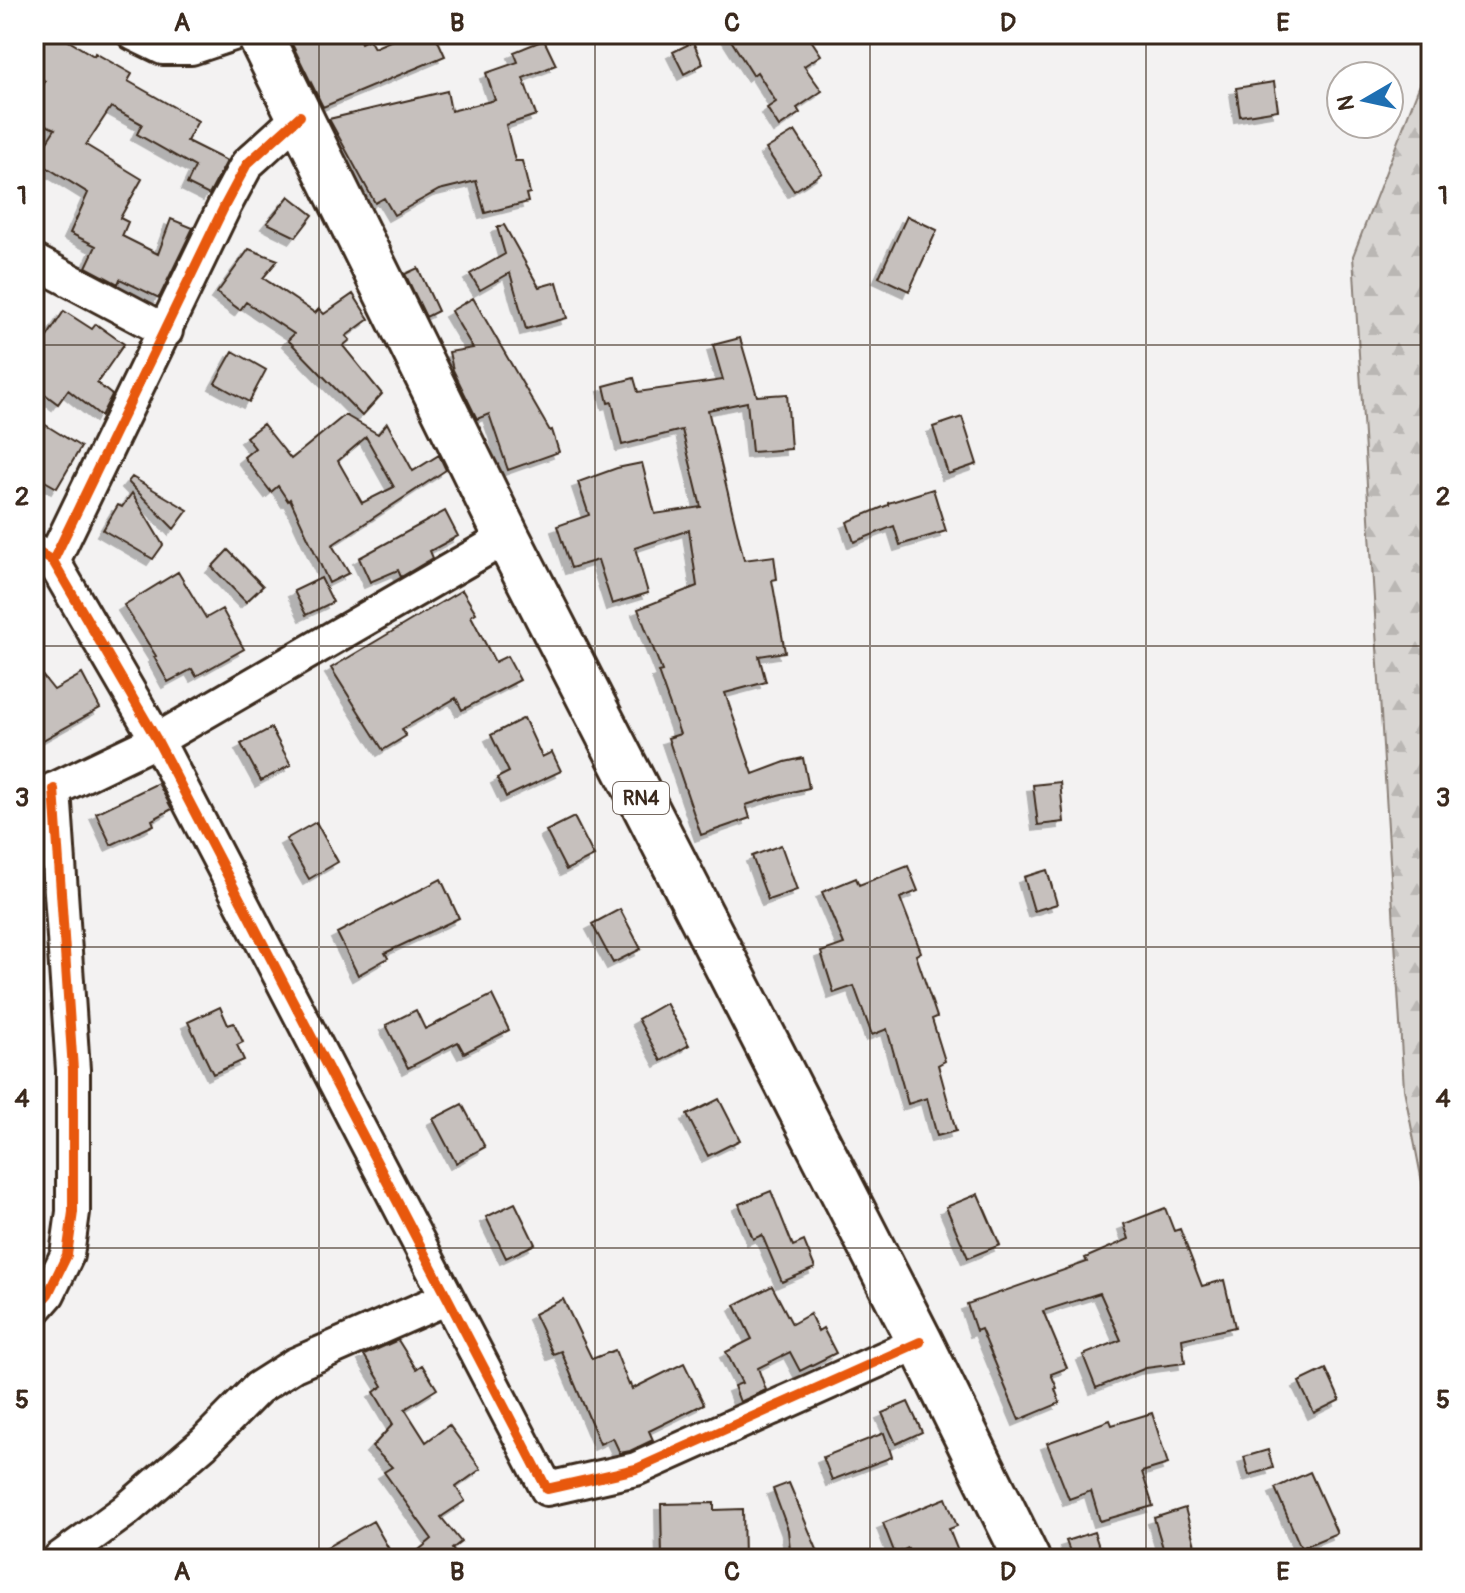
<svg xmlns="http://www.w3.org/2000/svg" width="1465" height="1593" font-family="Pangolin,sans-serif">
<defs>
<pattern id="forest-firs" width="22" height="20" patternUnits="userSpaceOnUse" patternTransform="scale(2)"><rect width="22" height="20" fill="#d8d5d2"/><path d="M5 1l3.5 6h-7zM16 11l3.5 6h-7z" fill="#bab7b4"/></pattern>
<filter id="shadow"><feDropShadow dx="-6" dy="6" stdDeviation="0" flood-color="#0004"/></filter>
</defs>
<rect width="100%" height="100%" fill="#f3f2f2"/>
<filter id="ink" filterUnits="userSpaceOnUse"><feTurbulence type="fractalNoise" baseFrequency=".0125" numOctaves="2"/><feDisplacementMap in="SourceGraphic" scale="16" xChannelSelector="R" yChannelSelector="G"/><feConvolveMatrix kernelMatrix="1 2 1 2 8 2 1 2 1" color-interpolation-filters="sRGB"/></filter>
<g filter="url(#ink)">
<path fill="url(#forest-firs)" stroke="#8a8078" stroke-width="2" d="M1431,56V1228L1404,1089L1353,256Z"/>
<path fill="#c6c0bd" stroke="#3b2a1e" stroke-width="2" fill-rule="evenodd" filter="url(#shadow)" d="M34,34H57L94,56L95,53L132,74L128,81L198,121L187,141L227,161L209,195L187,184L195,167L137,134L142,124L111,107L86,145L142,179L120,218L128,222L122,236L158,254L171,219L193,228L159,298L120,279L118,284L86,267L96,246L70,233L88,193L35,160L55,129L34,120V107L45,81L34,74Z
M287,34H357L361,43L369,39L374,48L406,34H435L445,56L323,107Z
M727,34H807L821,55L804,66L822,91L797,108L800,113L779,127L767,108L776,102L757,72L753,75Z
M544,40L556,65L523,78L536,115L506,125L515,161H522L530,193L526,194L528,202L485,213L476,181L439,190L394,215L384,198L375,203L329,119L447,91L451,111L495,100L486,73L518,62L514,52Z
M693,42L703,64L684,74L673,52Z
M1274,82L1278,110L1240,116L1236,88Z
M795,131L822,173L794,191L766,149Z
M289,196L313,215L296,237L267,223Z
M907,216L937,230L909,291L879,277Z
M504,225L539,287L557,282L567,318L526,329L510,273L480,290L470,274L505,254L497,227Z
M249,249L278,260L263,278L315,313L319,309L324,314L353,294L369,319L346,336L350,340L343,346L382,394L362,416L288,340L294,334L246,302L240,310L217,293Z
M418,268L438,311L426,317L405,274Z
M473,298L550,431L552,430L559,452L508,470L489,414L477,419L453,370L449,352L473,348L451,311Z
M64,311L92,329L96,324L124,344L97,383L112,395L101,416L68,390L58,404L34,386V337L43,343Z
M740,338L757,396L787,394L791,449L752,452L747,402L708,410L744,560L774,556L777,579L772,580L785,652L759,656L766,682L725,693L753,774L785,762L803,758L809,788L778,795L746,805L750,818L701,835L668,738L680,734L658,672L662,671L638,609L697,586L689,530L635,548L648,593L612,604L598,560L571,568L557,526L589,515L578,482L617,468L642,463L655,514L701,507L682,430L622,445L612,402L608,403L604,386L634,378L638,392L723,380L713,345Z
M233,351L266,370L249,402L215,383Z
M345,415L378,434L387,423L413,471L439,455L446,470L332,545L349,573L329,583L290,499L288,501L278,486L271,492L244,457L255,448L246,437L263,424L291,459ZM366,437L394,487L362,503L338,461Z
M962,417L977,464L948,474L933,427Z
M44,424L81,447L57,488L34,475V441Z
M132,477L188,510L174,529L128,482Z
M933,489L946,531L900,545L894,526L854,542L847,522L888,505V503Z
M132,493L163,545L153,559L103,530L118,505L122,507Z
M445,511L458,536L430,551L433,558L401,577L398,570L370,582L359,558Z
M228,550L263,586L246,602L212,567Z
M178,572L206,618L222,609L244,649L196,676L192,669L168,682L154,657L156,656L124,605Z
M321,578L333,602L306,615L294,591Z
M462,590L476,613L471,616L495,662L507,656L520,680L462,710L456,698L402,729L406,736L383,750L331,668Z
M34,665L54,690L82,674L100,708L34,745Z
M524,718L542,757L552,752L561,771L506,797L497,778L509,772L491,735Z
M271,728L291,765L261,781L241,744Z
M1060,782L1064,822L1038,825L1033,785Z
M158,783L172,809L152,820L154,825L111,845L96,813Z
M574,817L594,856L566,870L546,831Z
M316,822L338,862L309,879L286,839Z
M781,845L797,890L768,900L752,856Z
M908,866L918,891L900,898L921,952L916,955L937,1017L932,1019L945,1061L938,1065L956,1131L937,1136L927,1098L908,1104L887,1029L872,1035L854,986L834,993L821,952L844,944L822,892L856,878L859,885Z
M1047,870L1057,904L1034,911L1024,877Z
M441,879L459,918L385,953L388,958L358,975L337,933Z
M620,909L641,949L613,963L592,924Z
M492,995L509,1030L464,1053L458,1042L408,1068L386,1025L416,1010L425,1029Z
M666,1003L689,1045L661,1061L638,1019Z
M220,1007L228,1025L234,1023L243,1042L237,1045L244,1060L213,1074L188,1022Z
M719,1099L740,1140L708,1156L687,1115Z
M462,1104L485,1147L456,1163L433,1119Z
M771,1191L793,1246L804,1241L815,1268L782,1282L762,1235L753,1239L739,1204Z
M978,1194L1000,1245L968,1258L946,1207Z
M515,1203L535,1244L506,1258L486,1217Z
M1165,1208L1174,1231L1180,1229L1202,1286L1224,1280L1235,1327L1182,1339L1185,1363L1146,1368L1096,1388L1083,1355L1121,1340L1100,1293L1043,1311L1067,1368L1051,1374L1057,1388L1055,1389L1060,1403L1019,1420L981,1329L976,1331L967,1304L1087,1262L1085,1258L1129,1239L1124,1224Z
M772,1286L792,1324L810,1314L818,1331L823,1328L836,1353L800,1371L790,1352L758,1368L766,1390L740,1402L734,1386L742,1383L726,1352L752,1339L735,1305Z
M563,1299L592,1359L615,1350L629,1385L630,1384L632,1389L684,1363L704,1404L649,1431L653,1440L630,1451L620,1453L613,1438L600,1444L561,1351L553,1354L534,1314Z
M398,1340L416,1369L422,1365L437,1389L405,1409L426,1442L449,1425L481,1469L456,1487L465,1501L441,1517L461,1542L452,1549L460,1559H408L432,1539L384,1472L392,1467L372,1447L393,1424L374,1392L383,1386L364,1355Z
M1326,1369L1340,1400L1314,1413L1299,1382Z
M908,1402L922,1432L896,1444L882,1413Z
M1152,1413L1168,1464L1142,1472L1153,1506L1100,1521L1091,1491L1069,1499L1047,1443L1110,1420L1112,1425Z
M884,1433L892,1457L832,1480L823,1457Z
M1268,1450L1273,1468L1249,1475L1244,1457Z
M1310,1472L1337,1533L1301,1548L1275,1488Z
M789,1483L821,1559H791L788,1530L773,1489Z
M946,1498L957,1526L949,1529L961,1559H913L908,1548L895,1554L883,1523Z
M714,1503V1510L743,1509L744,1559H662L661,1504Z
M1185,1508L1196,1549L1166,1558L1154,1518Z
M373,1521L390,1551L377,1559H306Z
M1094,1532L1103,1559H1073L1066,1541Z"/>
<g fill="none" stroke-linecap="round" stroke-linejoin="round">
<g stroke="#3b2a1e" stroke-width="38">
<path id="minor" d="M134,34L163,48H191L233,34
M34,261L166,331
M34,550L53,561L157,740L547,1489L636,1469L920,1342
M53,561L225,205L247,164L300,116
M34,799L157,740L507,537
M34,1310L48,1294L67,1255L73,1212V1070L54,789
M59,1559L125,1511L204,1443L258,1388L294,1365L447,1298"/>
</g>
<g stroke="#3b2a1e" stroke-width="50">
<path id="highway" d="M259,34L507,537L920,1342L1027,1559"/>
</g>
<use href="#minor" stroke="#fff" stroke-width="32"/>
<use href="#highway" stroke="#fff" stroke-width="44"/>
<g stroke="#fff" stroke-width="15">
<path id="cycleway" d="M34,550L53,561L157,740L547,1489L636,1469L920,1342
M53,561L225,205L247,164L300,116
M34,1310L48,1294L67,1255L73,1212V1070L54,789"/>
</g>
<use href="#cycleway" stroke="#e8590c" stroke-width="10"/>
</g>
</g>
<path fill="none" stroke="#3b2a1e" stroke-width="2" stroke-opacity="0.55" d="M319,34V1559M595,34V1559M870,34V1559M1146,34V1559M34,345H1431M34,646H1431M34,947H1431M34,1248H1431"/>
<g text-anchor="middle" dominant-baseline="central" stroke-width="8" stroke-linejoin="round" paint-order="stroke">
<rect fill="#fff" stroke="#766a62" stroke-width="2" x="613" y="782" width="56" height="32" rx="6"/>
<g font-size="20" font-weight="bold" fill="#3b2a1e">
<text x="641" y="798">RN4</text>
</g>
</g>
<rect width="1465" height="1593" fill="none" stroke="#fff" stroke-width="88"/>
<g transform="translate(1365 100) rotate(261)"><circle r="38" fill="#ffffff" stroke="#b1aaa5" stroke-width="2"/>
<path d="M0-6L14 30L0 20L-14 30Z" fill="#1f6fb2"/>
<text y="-12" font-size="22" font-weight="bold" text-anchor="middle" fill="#3b2a1e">N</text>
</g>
<rect x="44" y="44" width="1377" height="1505" fill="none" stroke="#3b2a1e" stroke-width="3"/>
<g font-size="26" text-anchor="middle" font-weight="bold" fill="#3b2a1e">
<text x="182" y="31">A</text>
<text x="457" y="31">B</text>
<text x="732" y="31">C</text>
<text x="1008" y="31">D</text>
<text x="1283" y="31">E</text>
<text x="22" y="204">1</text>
<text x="1443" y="204">1</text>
<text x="22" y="505">2</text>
<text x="1443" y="505">2</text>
<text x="22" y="806">3</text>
<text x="1443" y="806">3</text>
<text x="22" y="1107">4</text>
<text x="1443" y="1107">4</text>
<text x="22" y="1408">5</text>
<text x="1443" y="1408">5</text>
<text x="182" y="1580">A</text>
<text x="457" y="1580">B</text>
<text x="732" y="1580">C</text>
<text x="1008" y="1580">D</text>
<text x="1283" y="1580">E</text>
</g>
</svg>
